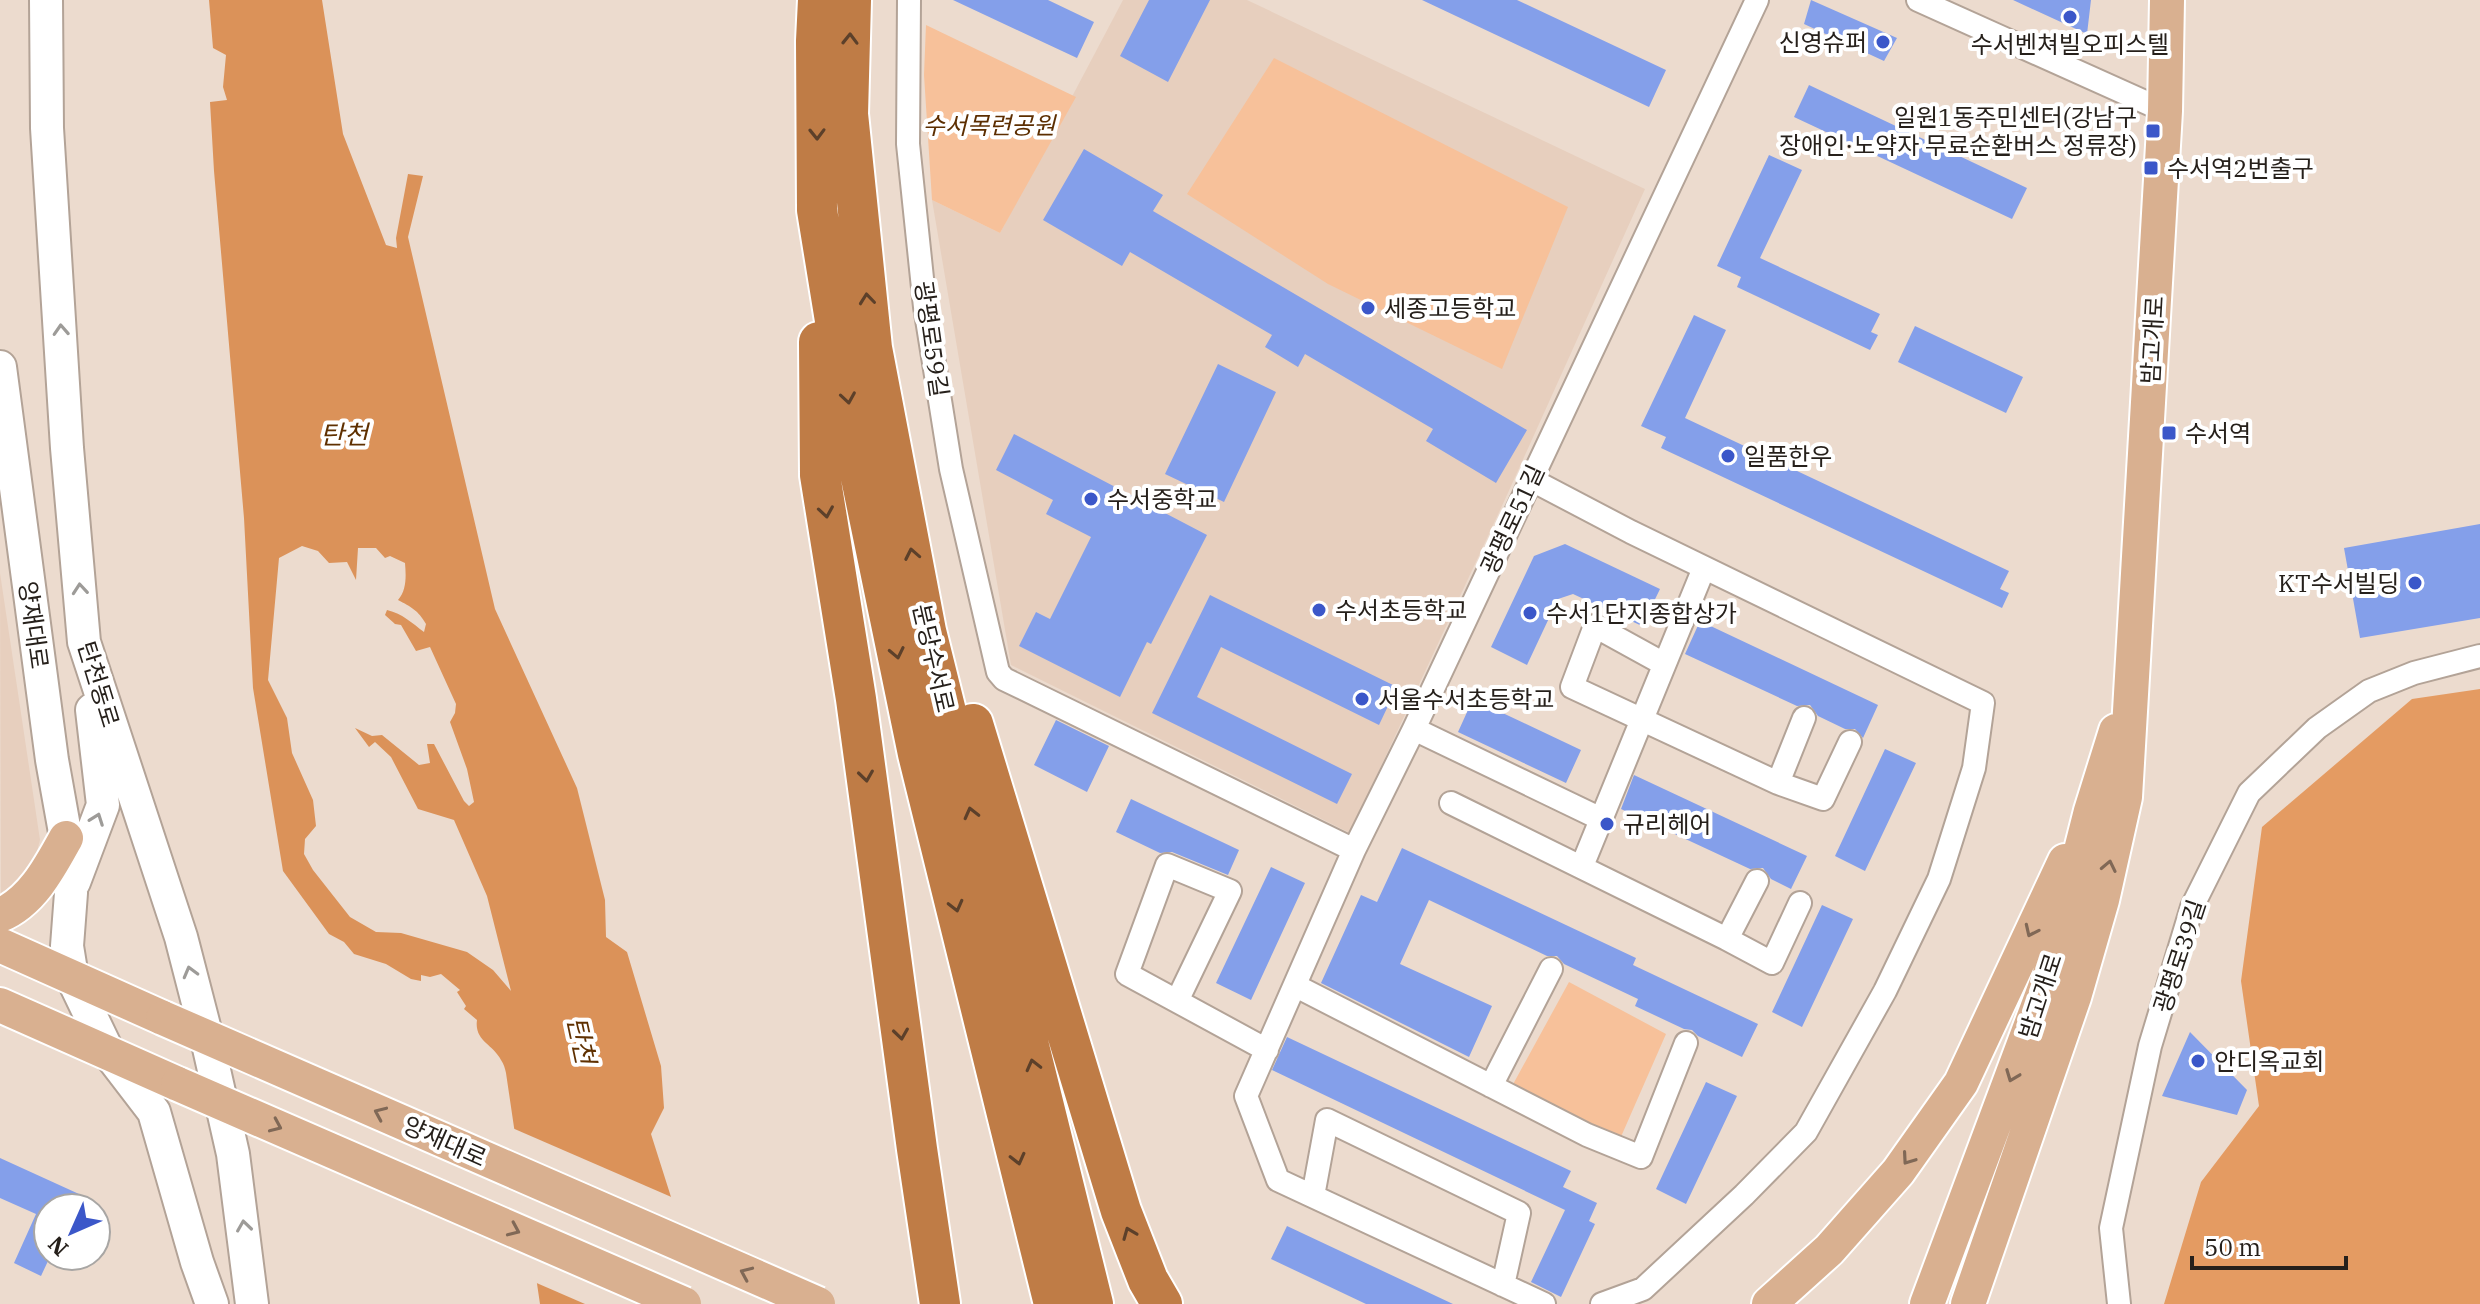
<svg xmlns="http://www.w3.org/2000/svg" width="2480" height="1304" font-family="'IBM Plex Serif','Noto Sans KR',serif">
<rect width="100%" height="100%" fill="#ecdbce"/>
<path fill="#e7cfbe" d="M1123,0H1247L1645,189L1507,495L1350,833L1011,665L932,200L1000,233Z
M0,573L40,840L28,886L1,896Z"/>
<path fill="#f7c19a" d="M926,25L1076,97L1000,233L932,200L924,75Z
M1274,58L1568,207L1502,369L1328,284L1187,194Z
M1569,982L1666,1034L1620,1139L1511,1088Z"/>
<path fill="#e49b62" d="M2480,689V1304H2164L2201,1182L2259,1106L2241,981L2262,827L2412,699Z"/>
<path fill="#db9259" fill-rule="evenodd" d="M209,0H322L343,134L386,245L397,248L396,238L408,174L423,176L408,237L495,609L577,788L605,900L606,937L627,952L661,1066L664,1108L651,1134L705,1304H540L506,1073C505,1069 504,1064 501,1060C493,1044 474,1041 477,1020L464,1009L466,1006L457,992L460,990L441,974L430,977L421,975V981L411,979L386,964L354,954L344,942L329,934L283,871L253,688L244,518L214,171L210,102L227,100L223,87L226,55L213,48ZM302,546L318,551L329,563L347,562L356,580L358,548H376L385,558L390,556L405,563C406,575 407,590 398,600C411,607 418,610 426,624L424,632C412,623 403,614 387,610L385,615L395,624L401,625L416,651L430,647L456,704L455,713L450,722L467,769L474,802L469,806L464,801L434,744H427L430,763L419,765L382,735L372,736L355,728L369,747L375,742L391,757L418,809L454,820L487,896L511,991L493,970L467,952L401,933L376,932L350,917L313,870L304,854L305,839L316,826L313,800L292,753L287,718L268,680L279,558Z"/>
<path fill="#ecdbce" d="M510,1127L676,1199L709,1304H585L532,1281Z"/>
<path fill="#849fea" d="M953,0H1048L1094,22L1077,58Z
M1149,0H1210L1168,82L1120,56Z
M1422,0H1517L1666,70L1649,107Z
M1811,0L1897,38L1884,61L1804,24Z
M2013,0H2091L2087,34Z
M1809,85L2027,188L2012,219L1794,117Z
M1084,149L1163,195L1153,211L1527,430L1496,483L1426,441L1433,429L1305,354L1298,367L1265,347L1272,335L1130,252L1122,266L1043,220Z
M1769,155L1802,170L1760,258L1880,314L1871,332L1878,335L1870,350L1737,287L1741,277L1717,266Z
M1694,315L1726,330L1685,418L2009,571L2000,589L2009,593L2002,608L1661,448L1666,437L1641,426Z
M1915,326L2023,377L2006,413L1898,362Z
M1218,364L1276,392L1224,502L1165,474Z
M1014,434L1207,535L1151,644L1147,642L1120,697L1019,646L1036,612L1050,619L1091,537L1046,514L1053,500L996,470Z
M2480,524V618L2360,638L2344,548Z
M1565,544L1660,589L1642,626L1573,594L1558,599L1527,665L1491,647L1534,556Z
M1210,595L1397,687L1379,725L1221,647L1197,697L1352,774L1337,804L1152,713Z
M1700,621L1878,705L1863,738L1855,729H1845L1818,716L1810,705L1797,706L1685,654Z
M1473,699L1581,750L1566,783L1458,732Z
M1056,720L1109,746L1087,792L1034,765Z
M1885,749L1916,763L1865,871L1835,856Z
M1634,775L1807,856L1791,889L1771,879L1763,868L1750,869L1621,809Z
M1131,799L1239,850L1228,875L1172,852L1160,853L1116,832Z
M1402,848L1636,958L1633,965L1758,1024L1742,1057L1698,1036L1692,1030L1684,1029L1635,1006L1638,999L1564,964L1557,956H1547L1429,900L1400,964L1492,1006L1469,1057L1321,983L1361,895L1377,902Z
M1271,867L1305,883L1251,1000L1216,983Z
M1822,905L1853,919L1802,1027L1772,1012Z
M2190,1032L2247,1090L2237,1115L2162,1096Z
M1287,1037L1571,1171L1563,1187L1597,1203L1589,1221L1595,1224L1561,1297L1531,1282L1565,1210L1272,1070Z
M1706,1082L1737,1096L1686,1204L1656,1189Z
M0,1158L79,1194L73,1208H48V1261L41,1276L14,1263L36,1214L0,1198Z
M1287,1226L1453,1304H1366L1271,1259Z"/>
<g fill="none" stroke-linecap="round" stroke-linejoin="round">
<g stroke="#b3a397" stroke-width="26">
<path id="street" d="M909,0L908,144L925,307L951,469L998,672L1004,679L1354,850L1414,729L1757,0
M1918,0L2165,111
M1530,479L1631,532L1983,703L1974,768L1939,879L1885,991L1806,1132L1744,1195L1643,1289L1602,1304
M1664,664L1595,626L1572,687L1778,783L1804,718
M1414,729L1601,819
M1778,783L1823,799L1850,742
M1451,803L1727,939L1757,881
M1354,850L1246,1096L1278,1180L1544,1304
M1582,866L1704,568
M1727,939L1772,963L1800,903
M1296,986L1587,1135L1641,1157L1686,1043
M1177,1001L1230,891L1167,865L1127,974L1267,1050
M1491,1086L1551,969
M1313,1196L1327,1120L1519,1213L1503,1285
M2119,1304L2111,1228L2150,1046L2192,907L2249,793L2317,728L2369,691L2414,673L2480,656"/>
</g>
<g stroke="#b3a397" stroke-width="36">
<path id="secondary" d="M46,0L47,128L67,448L84,642L181,937L204,1026L233,1154L252,1304
M0,367L52,760L66,838L71,893L67,946L72,977L108,1052L154,1112L197,1262L212,1304
M74,882L103,805L92,710"/>
</g>
<g stroke="#fff" stroke-width="38">
<path id="primary" d="M0,915C32,902 50,867 66,838
M0,945L163,1018
M0,1005L178,1084
M1769,1304L1829,1250L1898,1172L1961,1083L2065,861
M1927,1304L2049,977L2091,811L2116,731
M1968,1304L2074,997L2102,900L2125,797L2165,111L2167,0"/>
</g>
<g stroke="#fff" stroke-width="44">
<path id="highway" d="M818,0L816,41L817,210L859,468L918,754L1054,1304
M851,0L848,114L872,348L926,631L1093,1304
M819,342L820,475L856,699L917,1149L940,1304
M973,724L1121,1211L1148,1280L1162,1304"/>
</g>
<use href="#street" stroke="#fff" stroke-width="22"/>
<use href="#secondary" stroke="#fff" stroke-width="32"/>
<use href="#primary" stroke="#d9b090" stroke-width="34"/>
<use href="#highway" stroke="#bf7c46" stroke-width="40"/>
<g stroke="#fff" stroke-width="38" stroke-linecap="butt">
<path id="primary-bridge" d="M163,1018L818,1304
M178,1084L684,1304"/>
</g>
<use href="#primary-bridge" stroke="#d9b090" stroke-width="34"/>
</g>
<defs><path id="oneway-chevron" d="M-2-3.5L2.5 0L-2 3.5" fill="none" stroke-width="1.6" stroke-linecap="round" stroke-linejoin="round" transform="scale(2)"/></defs>
<g stroke="#5c402a">
<use href="#oneway-chevron" transform="translate(850 39) rotate(-89)"/>
<use href="#oneway-chevron" transform="translate(817 134) rotate(89)"/>
<use href="#oneway-chevron" transform="translate(867 299) rotate(-96)"/>
<use href="#oneway-chevron" transform="translate(848 398) rotate(81)"/>
<use href="#oneway-chevron" transform="translate(826 512) rotate(81)"/>
<use href="#oneway-chevron" transform="translate(912 554) rotate(-101)"/>
<use href="#oneway-chevron" transform="translate(897 653) rotate(78)"/>
<use href="#oneway-chevron" transform="translate(866 776) rotate(82)"/>
<use href="#oneway-chevron" transform="translate(971 813) rotate(-104)"/>
<use href="#oneway-chevron" transform="translate(956 906) rotate(76)"/>
<use href="#oneway-chevron" transform="translate(901 1034) rotate(82)"/>
<use href="#oneway-chevron" transform="translate(1033 1065) rotate(-104)"/>
<use href="#oneway-chevron" transform="translate(1018 1159) rotate(76)"/>
<use href="#oneway-chevron" transform="translate(1129 1233) rotate(-112)"/>
</g>
<g stroke="#9d9b98">
<use href="#oneway-chevron" transform="translate(61 330) rotate(-93)"/>
<use href="#oneway-chevron" transform="translate(80 589) rotate(-95)"/>
<use href="#oneway-chevron" transform="translate(97 819) rotate(-70)"/>
<use href="#oneway-chevron" transform="translate(190 972) rotate(-105)"/>
<use href="#oneway-chevron" transform="translate(244 1226) rotate(-98)"/>
</g>
<g stroke="#806856">
<use href="#oneway-chevron" transform="translate(2109 866) rotate(-78)"/>
<use href="#oneway-chevron" transform="translate(2031 931) rotate(115)"/>
<use href="#oneway-chevron" transform="translate(2012 1076) rotate(111)"/>
<use href="#oneway-chevron" transform="translate(380 1113) rotate(-156)"/>
<use href="#oneway-chevron" transform="translate(276 1126) rotate(24)"/>
<use href="#oneway-chevron" transform="translate(1908 1159) rotate(125)"/>
<use href="#oneway-chevron" transform="translate(514 1230) rotate(24)"/>
<use href="#oneway-chevron" transform="translate(746 1273) rotate(-156)"/>
</g>
<g fill="#3b57c9" stroke="#fff" stroke-width="3">
<circle cx="2070" cy="17" r="8"/>
<circle cx="1883" cy="42" r="8"/>
<rect x="2145" y="123" width="16" height="16" rx="4"/>
<rect x="2143" y="160" width="16" height="16" rx="4"/>
<circle cx="1368" cy="308" r="8"/>
<rect x="2161" y="425" width="16" height="16" rx="4"/>
<circle cx="1728" cy="456" r="8"/>
<circle cx="1091" cy="499" r="8"/>
<circle cx="2415" cy="583" r="8"/>
<circle cx="1319" cy="610" r="8"/>
<circle cx="1530" cy="613" r="8"/>
<circle cx="1362" cy="699" r="8"/>
<circle cx="1607" cy="824" r="8"/>
<circle cx="2198" cy="1061" r="8"/>
</g>
<g text-anchor="middle" dominant-baseline="central" stroke-width="8" stroke-linejoin="round" paint-order="stroke">
<g font-size="24" fill="#26201b" stroke="#fff" text-anchor="start">
<text x="1867" y="42" text-anchor="end">신영슈퍼</text>
<text x="2070" y="44" text-anchor="middle">수서벤쳐빌오피스텔</text>
<text x="2137" y="117" text-anchor="end">일원1동주민센터(강남구<tspan x="2137" dy="28">장애인·노약자 무료순환버스 정류장)</tspan></text>
<text x="2167" y="168">수서역2번출구</text>
<text x="1384" y="308">세종고등학교</text>
<text x="2185" y="433">수서역</text>
<text x="1744" y="456">일품한우</text>
<text x="1107" y="499">수서중학교</text>
<text x="2399" y="583" text-anchor="end">KT수서빌딩</text>
<text x="1335" y="610">수서초등학교</text>
<text x="1546" y="613">수서1단지종합상가</text>
<text x="1378" y="699">서울수서초등학교</text>
<text x="1623" y="824">규리헤어</text>
<text x="2214" y="1061">안디옥교회</text>
</g>
<g font-size="24" font-style="italic" fill="#5c2e00" stroke="#fff">
<text x="989" y="125">수서목련공원</text>
</g>
<g font-size="24" fill="#26201b" stroke="#fff">
<text transform="translate(932 339) rotate(82)">광평로59길</text>
<text transform="translate(2152 340) rotate(-87)">밤고개로</text>
<text transform="translate(1512 519) rotate(-65)">광평로51길</text>
<text transform="translate(34 625) rotate(82)">양재대로</text>
<text transform="translate(934 658) rotate(77)">분당수서로</text>
<text transform="translate(99 684) rotate(73)">탄천동로</text>
<text transform="translate(2179 956) rotate(-72)">광평로39길</text>
<text transform="translate(2040 996) rotate(-72)">밤고개로</text>
<text transform="translate(445 1141) rotate(24)">양재대로</text>
</g>
<g font-size="26" font-style="italic" fill="#5f3000" stroke="#fff">
<text x="344" y="434">탄천</text>
<text transform="translate(582 1040) rotate(78)">탄천</text>
</g>
</g>
<g transform="translate(72 1232) rotate(225)"><circle r="38" fill="#ffffff" stroke="#a8a6a4" stroke-width="2"/>
<path d="M0-6L14 30L0 20L-14 30Z" fill="#3b57c9"/>
<text y="-12" font-size="22" font-weight="bold" text-anchor="middle" fill="#26201b">N</text>
</g>
<path d="M2192 1256v12h154v-12" fill="none" stroke="#26201b" stroke-width="4"/>
<text x="2204" y="1256" font-size="24" fill="#26201b" stroke="#ffffff" stroke-width="6" paint-order="stroke">50 m</text>
</svg>
